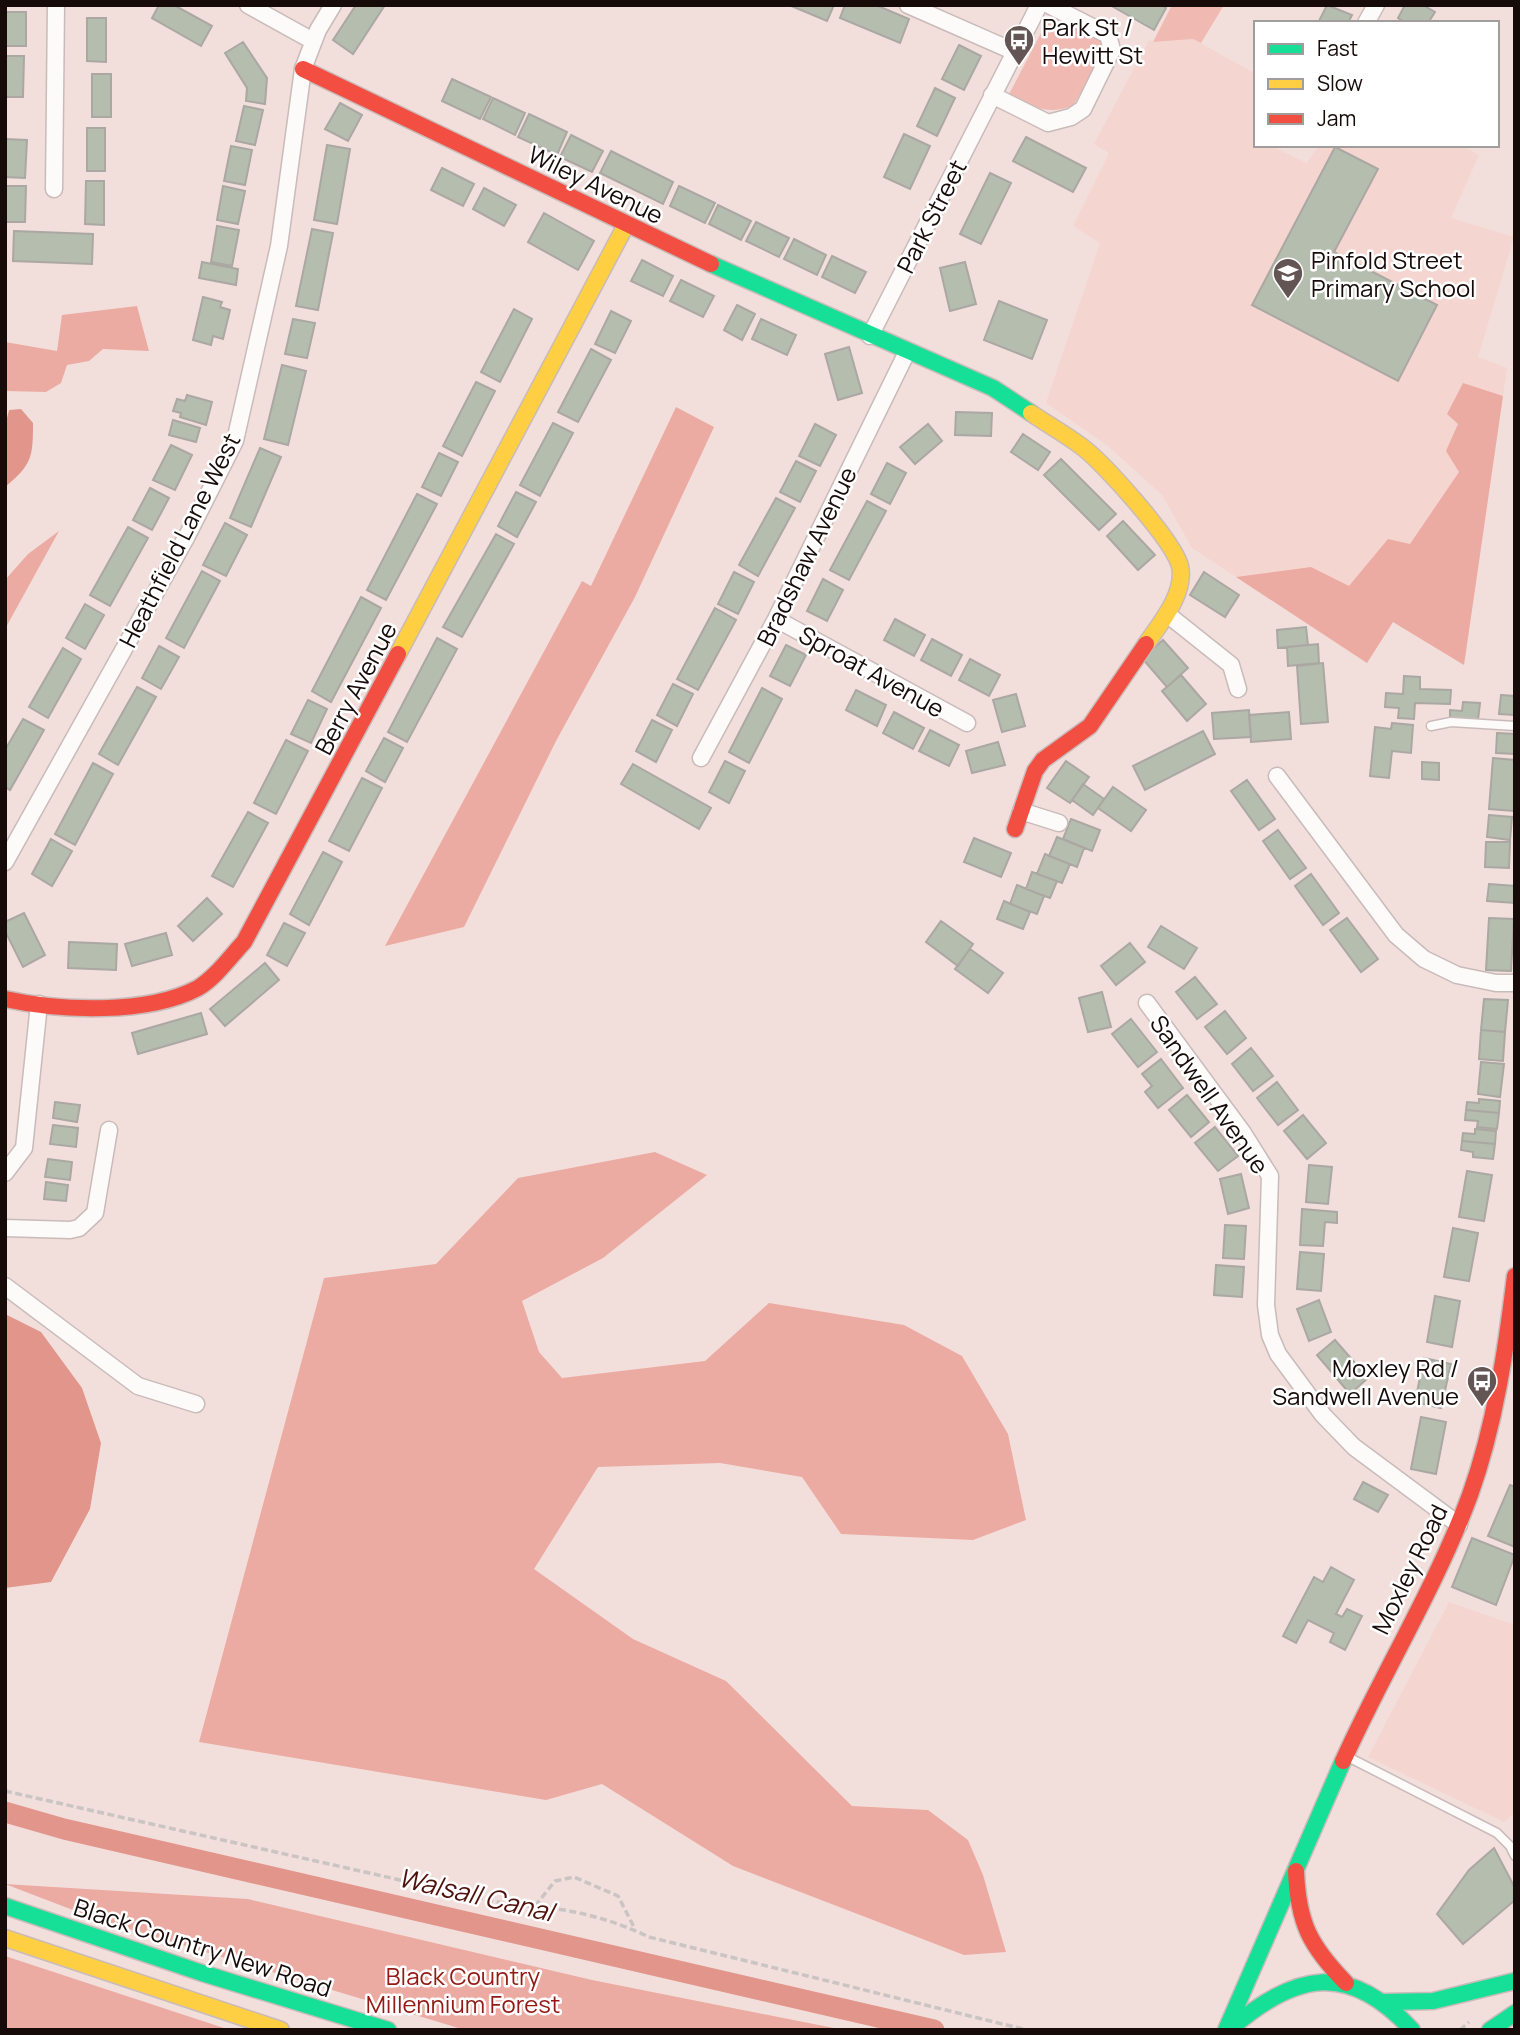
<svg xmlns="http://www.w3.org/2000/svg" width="1520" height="2035" font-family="Manrope,sans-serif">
<rect width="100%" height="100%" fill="#f2dfdc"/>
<path fill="#f5d5cf" d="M1193,39L1256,74V145H1269L1307,163L1319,145H1461L1479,155L1451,218L1514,237L1478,357L1507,368L1464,665L1393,622L1367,663L1192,548L1162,495L1108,446L1046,403L1100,243L1073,226L1109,153L1094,144L1149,40L1154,42Z
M1449,1602L1515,1625V1812L1504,1822L1368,1757Z"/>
<path fill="#f0bab2" d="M1172,5H1224L1201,43L1193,39L1153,42Z
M1050,16L1102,41L1105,51L1073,106C1045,116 1034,106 1009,94Z"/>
<path fill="#ecaba2" d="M137,306L149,351L103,349L89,361L67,365L61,383L46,392L5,391V342L57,351L62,315Z
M1463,383L1503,396L1464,665L1393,622L1367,663L1236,577L1311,567L1349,586L1388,539L1410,544L1459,472L1446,451L1458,424L1447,414Z
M676,407L714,427L635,597L556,741L464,927L385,946L582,581L591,586Z
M59,531L5,629V580L28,554Z
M655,1152L707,1175L603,1258L522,1301L539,1352L562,1378L705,1361L769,1303L904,1325L962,1356L1008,1434L1026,1520L973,1540L841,1534L802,1477L720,1463L598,1467L534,1569L633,1639L726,1681L852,1806L928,1810L968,1840L983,1875L1006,1952L964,1955L733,1866L602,1784L546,1800L199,1742L324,1278L436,1264L518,1178Z
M5,1884L248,1899L592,1980L844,2030H465L99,1920Z
M5,1956L230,2030H5Z"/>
<path fill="#e2968b" d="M21,409L33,423C33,457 32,465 5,487V426L9,410Z
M5,1314L41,1332L82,1388L101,1443L90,1509L51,1582L5,1588Z"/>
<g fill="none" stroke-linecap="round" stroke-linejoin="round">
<path stroke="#e2968b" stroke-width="21" d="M5,1812L64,1829L934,2030"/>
</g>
<path fill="#b5bdaf" stroke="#aba7a2" stroke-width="2" d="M159,5H174L212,26L201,46L152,18Z
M356,5H385L353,54L333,40Z
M789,5H834L827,21Z
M845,5H876L909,19L900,43L840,18Z
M1110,5H1162L1166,8L1154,30Z
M1327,5L1352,15L1348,23H1318Z
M1405,5H1423L1435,12L1428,23H1407L1398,18Z
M5,12H26V46H5Z
M87,18H106V62L87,61Z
M243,42L267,78L265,104L246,101L247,88L225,53Z
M959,45L981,56L964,90L942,79Z
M5,56H24L23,97H5Z
M92,74H111V117H92Z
M452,79L491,97L480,119L442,101Z
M935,88L955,98L937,136L917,126Z
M493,98L525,113L515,135L483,119Z
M340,103L362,115L348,141L325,129Z
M244,106L263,110L255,145L236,141Z
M529,114L567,132L557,155L518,137Z
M87,128H105V171H87Z
M904,134L930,146L910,189L884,177Z
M571,135L603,151L592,172L560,157Z
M1026,137L1086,168L1073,192L1013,161Z
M5,139L27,140L25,178L5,177Z
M327,145L350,149L337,224L314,220Z
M231,146L252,150L245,185L224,181Z
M1335,147L1378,169L1334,252L1437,305L1398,381L1252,305Z
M611,151L673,182L663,204L600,173Z
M442,168L474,184L463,206L431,190Z
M990,173L1011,183L981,244L960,234Z
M86,181H104V225L85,224Z
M5,186H26L25,222H5Z
M223,186L245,191L238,224L217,220Z
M679,186L715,203L705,223L670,206Z
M484,188L516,205L504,226L473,209Z
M718,205L751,221L741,240L709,224Z
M544,213L594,241L578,270L528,242Z
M756,222L789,238L779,257L746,241Z
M217,226L239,230L232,266L211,262Z
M312,229L333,233L318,310L296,306Z
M14,231L93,234L92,264L13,261Z
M794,239L826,255L817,275L784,259Z
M832,256L866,272L855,293L822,277Z
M642,260L673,276L663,296L631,281Z
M202,262L238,269L236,285L199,278Z
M965,262L976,304L950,311L940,268Z
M681,280L714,296L703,317L670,301Z
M203,297L222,302L220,307L230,310L223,339L213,336L211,345L193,340Z
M999,301L1047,320L1032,359L984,340Z
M737,305L755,314L742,340L724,330Z
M514,309L532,319L500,382L481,372Z
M611,311L631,321L615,353L595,344Z
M293,319L315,323L307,358L285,354Z
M761,319L796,335L787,355L752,339Z
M849,347L862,393L838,400L825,354Z
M591,349L611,360L578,422L558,412Z
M282,365L306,371L288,445L264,439Z
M476,382L495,391L462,456L443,446Z
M187,395L212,402L206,425L180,417L181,413L173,411L177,399L185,401Z
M956,412L992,413L991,436L955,435Z
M173,420L200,428L196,442L169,435Z
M553,423L573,433L540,496L520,485Z
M815,424L836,435L820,466L799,456Z
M928,424L942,441L915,464L900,447Z
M1023,434L1050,452L1038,470L1011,452Z
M171,445L192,455L175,490L153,480Z
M260,448L281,457L251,527L230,518Z
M439,453L458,462L441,496L422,487Z
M1061,459L1116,514L1099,530L1044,475Z
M796,461L816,471L800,502L780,492Z
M887,463L906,473L890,504L871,494Z
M150,488L169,498L152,530L133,520Z
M516,492L536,502L517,537L498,526Z
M417,494L437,504L386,600L367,590Z
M776,498L795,508L758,576L739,565Z
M867,501L886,511L849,580L830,570Z
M1123,521L1155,555L1138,570L1107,536Z
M225,523L247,535L226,576L203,565Z
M128,527L148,538L110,606L90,595Z
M496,534L514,544L462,637L443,627Z
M202,571L220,581L184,648L166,638Z
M734,572L754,582L738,614L718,604Z
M1204,572L1239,595L1225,617L1190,595Z
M823,579L843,590L827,621L807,611Z
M361,597L381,608L331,702L312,691Z
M85,604L104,615L85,649L66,638Z
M715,608L736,620L698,690L677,679Z
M895,619L925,635L914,656L884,640Z
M1306,627L1308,645L1278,648L1277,630Z
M437,638L457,649L407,742L388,732Z
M932,639L962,655L951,676L921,660Z
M1163,640L1188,668L1167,687L1142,658Z
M1318,644L1319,663L1288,666L1287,647Z
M786,645L806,655L790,686L770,676Z
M159,646L179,657L161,689L142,678Z
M63,648L81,659L48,718L29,707Z
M970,659L1000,675L989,696L959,680Z
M1323,663L1328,722L1301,724L1297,666Z
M1181,675L1206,704L1187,721L1162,691Z
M1404,676L1420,677V689L1451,690L1450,704L1415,703L1414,719L1398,718L1399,708L1385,707L1386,693L1403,694Z
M673,684L693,694L677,726L657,715Z
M137,687L156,697L118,765L99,754Z
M762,688L782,699L749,763L729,752Z
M856,690L886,705L877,726L846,710Z
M1016,694L1025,726L1002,732L993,700Z
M1501,695L1515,696V715L1499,714Z
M308,700L327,709L311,743L291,734Z
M1463,702L1480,703L1478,720L1450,718V710L1462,711Z
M1249,710L1251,737L1214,739L1212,713Z
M894,712L924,728L913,749L883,733Z
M1289,712L1291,739L1251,742L1249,715Z
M23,719L44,730L10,790L5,787V750Z
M652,720L672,730L656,762L636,751Z
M1392,723L1413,725L1411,753L1392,751L1389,778L1370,776L1375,727L1391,729Z
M930,730L959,745L949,766L919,751Z
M1203,731L1215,754L1145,790L1133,766Z
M1497,733L1515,734V754L1496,753Z
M384,738L403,748L385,782L366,771Z
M286,740L308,751L276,814L254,803Z
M998,742L1005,765L972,773L966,751Z
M1493,758L1515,760L1514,811L1489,809Z
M725,761L745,771L729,803L709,792Z
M1066,761L1089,777L1070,803L1047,788Z
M1422,762L1439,763V780L1422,779Z
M93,763L113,774L75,845L55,834Z
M633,764L711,808L699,829L621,784Z
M362,778L382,788L349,851L329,841Z
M1247,780L1275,819L1259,830L1231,791Z
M1083,784L1104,799L1093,815L1072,800Z
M1113,787L1146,810L1131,831L1098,808Z
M248,812L268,823L233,887L212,876Z
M1489,815L1512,817L1510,840L1487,837Z
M1071,819L1100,830L1092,851L1063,839Z
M1278,830L1306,868L1290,879L1263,841Z
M1057,837L1084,848L1077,867L1049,856Z
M974,838L1011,853L1001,877L964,862Z
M51,839L72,851L52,886L32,874Z
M1486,842H1510L1509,868L1485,867Z
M323,852L342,862L309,925L290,914Z
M1045,854L1070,864L1062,883L1037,874Z
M1032,872L1057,881L1050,898L1026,889Z
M1311,874L1339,913L1323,925L1295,886Z
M1489,884L1515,886V903L1487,901Z
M1017,885L1044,896L1037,914L1010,904Z
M207,898L222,914L193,941L178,926Z
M1004,901L1030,912L1023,929L997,919Z
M24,913L45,955L23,967L5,931V922Z
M1347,918L1378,959L1361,972L1330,930Z
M1489,918L1514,919L1511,971L1486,970Z
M941,921L973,944L958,966L926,942Z
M284,923L305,933L287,966L267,955Z
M1161,926L1197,948L1184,969L1148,947Z
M166,933L172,955L132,966L125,944Z
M69,942L117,944L116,970L68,968Z
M1130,943L1145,962L1116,985L1101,966Z
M970,949L1003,973L988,993L955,969Z
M265,963L279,980L225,1026L210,1009Z
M1195,977L1217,1004L1197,1019L1176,992Z
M1102,992L1111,1027L1088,1032L1079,998Z
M1484,999L1508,1000L1505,1032L1481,1030Z
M1225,1011L1246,1038L1227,1054L1205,1027Z
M201,1013L207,1034L138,1054L132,1033Z
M1131,1019L1157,1052L1138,1067L1112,1034Z
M1481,1030L1505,1032L1503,1061L1479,1059Z
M1251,1048L1273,1076L1253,1091L1232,1064Z
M1161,1059L1183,1088L1158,1108L1145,1092L1152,1086L1142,1074Z
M1481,1062L1504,1064L1500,1097L1478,1094Z
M1277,1082L1298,1110L1278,1125L1257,1098Z
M1187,1095L1209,1122L1191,1137L1169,1110Z
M1479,1099L1500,1101L1499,1113L1466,1110L1467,1102L1479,1103Z
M55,1102L80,1105L77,1122L53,1118Z
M1466,1110L1499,1113L1497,1129L1477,1127L1478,1121L1465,1120Z
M1303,1115L1326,1143L1307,1159L1284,1131Z
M53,1125L78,1128L76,1147L50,1144Z
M1215,1127L1238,1156L1218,1171L1195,1143Z
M1475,1129L1496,1131L1495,1144L1462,1141L1463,1133L1475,1134Z
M1462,1141L1495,1144L1493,1159L1473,1157V1152L1461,1150Z
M48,1159L72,1162L70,1180L45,1177Z
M1309,1165L1332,1167L1328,1204L1306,1202Z
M1467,1171L1492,1175L1484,1221L1459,1217Z
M1241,1174L1249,1208L1228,1214L1220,1179Z
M46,1182L68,1185L66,1201L44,1199Z
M1302,1209L1337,1212V1223L1325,1222L1323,1246L1300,1245Z
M1225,1225L1246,1226L1244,1259L1223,1258Z
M1453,1228L1478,1233L1469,1281L1444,1277Z
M1300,1252L1324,1254L1321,1291L1297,1289Z
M1216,1265L1244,1267L1242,1297L1214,1295Z
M1435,1296L1460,1301L1452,1347L1427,1342Z
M1319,1300L1331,1332L1309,1341L1297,1309Z
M1335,1340L1368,1378L1350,1394L1317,1355Z
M1424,1358L1451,1364L1441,1408L1415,1402Z
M1421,1417L1446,1422L1436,1474L1411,1469Z
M1363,1482L1388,1495L1378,1512L1354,1499Z
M1510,1485L1515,1487V1547L1488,1536Z
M1472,1538L1515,1555L1496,1605L1452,1587Z
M1331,1567L1354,1580L1336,1614L1342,1617L1347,1609L1362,1616L1345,1650L1330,1642L1334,1633L1308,1620L1296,1643L1283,1636L1314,1577L1323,1582Z
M1494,1848L1515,1888V1900L1463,1944L1437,1914L1469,1870Z"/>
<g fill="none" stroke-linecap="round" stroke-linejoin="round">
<g stroke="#c9bbb9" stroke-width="11">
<path id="lane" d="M1431,726L1451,722L1515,726
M1348,1757L1497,1833L1510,1846L1515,1856"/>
</g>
<g stroke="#c9bbb9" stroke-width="19">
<path id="street" d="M248,5L313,41
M908,5L1015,52
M1366,23L1376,5
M992,95L1048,123L1071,117L1083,109L1112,50L1108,35L1049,5
M54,189L56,5
M870,336L1039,5
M1167,614L1231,665L1238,689
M776,619L967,723
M701,758L776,619L907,352
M1277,776L1396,935L1424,959L1457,975L1496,983H1515
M1021,811L1059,823
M5,862L187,536L235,441L279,246L303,69L318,30L333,5
M1147,1003L1243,1133L1270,1176L1266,1305L1270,1335L1278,1354L1323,1415L1354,1447L1459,1525
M5,1173L24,1148L39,1004
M5,1228L70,1230L79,1228L95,1213L109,1130
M5,1286L138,1386L196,1404"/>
</g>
<g stroke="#c9bbb9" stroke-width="19">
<path id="fast" d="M711,264L993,388L1031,413
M5,1906L202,1973L388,2030
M1384,2002L1433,2001L1515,1981
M1226,2030L1343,1761
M1229,2030C1295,1972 1349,1961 1412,2030
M1490,2030L1515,2013"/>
</g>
<g stroke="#c9bbb9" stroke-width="19">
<path id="slow" d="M1031,413C1047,424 1065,434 1081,446C1103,462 1173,540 1180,566C1186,593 1160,624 1146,644
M398,654L626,225
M5,1938L281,2030"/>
</g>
<g stroke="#c9bbb9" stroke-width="19">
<path id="jam" d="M303,69L711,264
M1015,829L1035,771L1043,760L1090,726L1146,644
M5,999C60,1011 147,1015 198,988C216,977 230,957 244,942L398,654
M1343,1761C1383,1672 1436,1587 1470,1495C1495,1425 1506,1350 1515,1276
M1296,1871C1298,1923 1310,1946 1346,1983"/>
</g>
<path stroke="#cac4c3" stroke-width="3.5" stroke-dasharray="7 3.5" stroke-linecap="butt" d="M5,1791L520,1907C561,1905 612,1919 649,1937L1027,2030
M535,1906L555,1881L574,1877L618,1896L635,1929
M1460,2030L1469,2022"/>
<use href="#lane" stroke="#fdfafa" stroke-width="8"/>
<use href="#street" stroke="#fdfafa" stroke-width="16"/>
<use href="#fast" stroke="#16e098" stroke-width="16"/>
<use href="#slow" stroke="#ffcf43" stroke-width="16"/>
<use href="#jam" stroke="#f24e42" stroke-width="16"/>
</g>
<defs>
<g id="bus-pin" transform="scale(1.575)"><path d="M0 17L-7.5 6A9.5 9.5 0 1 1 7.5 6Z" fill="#635553" stroke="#fff"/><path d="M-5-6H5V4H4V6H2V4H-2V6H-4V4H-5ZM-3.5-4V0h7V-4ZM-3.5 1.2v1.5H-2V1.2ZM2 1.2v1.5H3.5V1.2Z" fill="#fff"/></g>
<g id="school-pin" transform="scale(1.575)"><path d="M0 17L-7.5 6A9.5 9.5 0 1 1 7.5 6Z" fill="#635553" stroke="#fff"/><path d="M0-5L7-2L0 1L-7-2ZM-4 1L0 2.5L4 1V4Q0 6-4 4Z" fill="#fff"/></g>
</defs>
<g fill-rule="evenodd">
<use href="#bus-pin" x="1019" y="40"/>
<use href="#school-pin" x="1288" y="273"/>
<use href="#bus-pin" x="1482" y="1381"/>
</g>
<g text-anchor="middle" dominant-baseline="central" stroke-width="5" stroke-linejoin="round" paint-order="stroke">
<g font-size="24" fill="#160b09" stroke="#fff" text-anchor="start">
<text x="1042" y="26">Park St /<tspan x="1042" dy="28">Hewitt St</tspan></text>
<text x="1311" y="259">Pinfold Street<tspan x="1311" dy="28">Primary School</tspan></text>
<text x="1459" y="1367" text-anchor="end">Moxley Rd /<tspan x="1459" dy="28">Sandwell Avenue</tspan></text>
</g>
<g font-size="24" fill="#160b09" stroke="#fff">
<text transform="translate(596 184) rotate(26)">Wiley Avenue</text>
<text transform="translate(931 216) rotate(-63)">Park Street</text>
<text transform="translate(179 540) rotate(-63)">Heathfield Lane West</text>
<text transform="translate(806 556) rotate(-64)">Bradshaw Avenue</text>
<text transform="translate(872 671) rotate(29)">Sproat Avenue</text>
<text transform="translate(355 688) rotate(-62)">Berry Avenue</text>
<text transform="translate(1210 1094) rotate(55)">Sandwell Avenue</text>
<text transform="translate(1409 1569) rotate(-64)">Moxley Road</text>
<text transform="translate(203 1947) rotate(18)">Black Country New Road</text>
</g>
<g font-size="24" fill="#941813" stroke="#fff">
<text x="463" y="1975">Black Country<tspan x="463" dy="28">Millennium Forest</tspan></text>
</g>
<g font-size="26" font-style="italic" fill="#4f0f0a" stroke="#fff">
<text transform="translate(476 1894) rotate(13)">Walsall Canal</text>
</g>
</g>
<rect width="1520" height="2035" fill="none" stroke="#160b09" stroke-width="14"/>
<rect x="1254" y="21" width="245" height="126" fill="#ffffff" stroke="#a29d9d" stroke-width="2"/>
<rect x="1268" y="44" width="35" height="10" fill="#16e098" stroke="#a29d9d" stroke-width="2"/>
<text x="1317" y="56" font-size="21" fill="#160b09">Fast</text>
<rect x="1268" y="79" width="35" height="10" fill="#ffcf43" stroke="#a29d9d" stroke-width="2"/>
<text x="1317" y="91" font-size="21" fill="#160b09">Slow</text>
<rect x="1268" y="114" width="35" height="10" fill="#f24e42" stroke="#a29d9d" stroke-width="2"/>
<text x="1317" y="126" font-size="21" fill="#160b09">Jam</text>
</svg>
